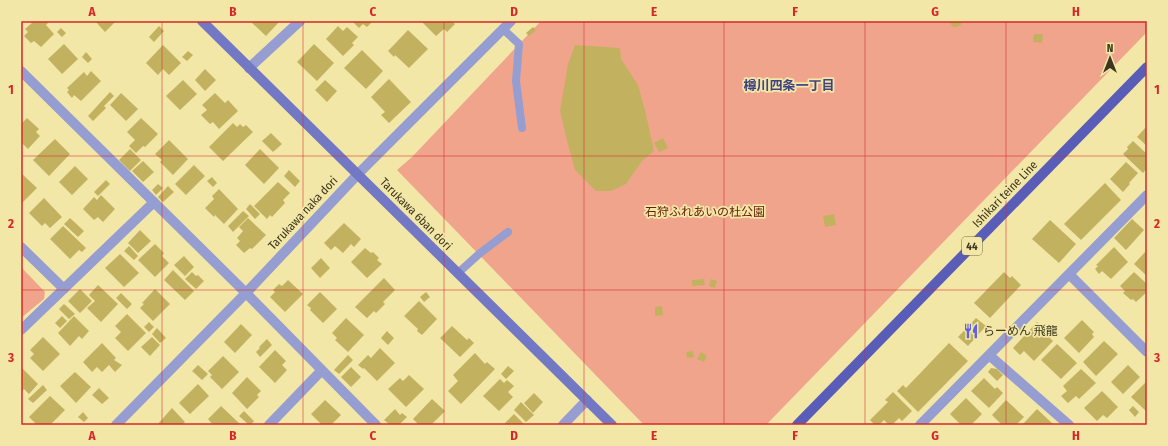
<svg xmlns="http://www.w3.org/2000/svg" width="1168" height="446" font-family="'Fira Sans Condensed','Noto Sans JP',sans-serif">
<rect width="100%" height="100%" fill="#f3e7a8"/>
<path fill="#f0a48c" d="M541,21H1147V32L766,425H644L397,170L412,157Z
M21,267L45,292L44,299L21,318Z"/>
<path fill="#c2b260" d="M34,21H47L48,23L46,25L54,34L41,47L34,41L31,43L24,36L28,32L25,29Z
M95,21H116L105,32Z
M250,21H280L266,36Z
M352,21H373L367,27L363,24L359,28Z
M421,21H452L455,24L447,32L444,29L436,36Z
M948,21H963L961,25L957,27H953Z
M159,26L164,31L154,42L149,37Z
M338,26L343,31L347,27L358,37L352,43L354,45L343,56L326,39Z
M533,27L536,30L529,36L526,33Z
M61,28L66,33L62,37L57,32Z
M408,30L428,49L409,68L395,55L394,57L388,51Z
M1034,34H1043L1042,43L1033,42Z
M64,44L78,59L62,74L48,59Z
M314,44L334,63L317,81L297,62Z
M163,45L181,63L169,75L163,69L158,75L146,63Z
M575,45L620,48L621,59L638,85L645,110L654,151L642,161L626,184L611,191H596L575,170L566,137L560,111L568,64Z
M362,50L383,71L366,89L344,68Z
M188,51L193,55L187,61L182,57Z
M86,52L92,59L88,63L82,57Z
M205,69L216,80L205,91L195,80Z
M91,71L101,81L81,101L74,95L72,98L67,92L69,90L67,88L84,72L87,76Z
M389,79L411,102L389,123L381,115L385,112L371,97Z
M183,80L197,94L180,110L166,96Z
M325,80L337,91L327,102L315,90Z
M110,92L114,96L104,106L106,108L93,121L88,116Z
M121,93L138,109L126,121L110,105Z
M215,93L225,103L228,100L238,111L219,129L213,122L210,124L201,115L207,110L202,105Z
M27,118L39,129L36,132L40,136L28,149L21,142V124Z
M141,118L158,134L145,147L143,146L136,153L129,146L135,140L127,132Z
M233,123L237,127L240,124L243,127L246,125L253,132L223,161L209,147Z
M1147,126V146L1137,137Z
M271,133L282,144L273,152L262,141Z
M663,138L668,148L659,152L654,143Z
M55,139L70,154L49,176L33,160Z
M169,140L188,159L173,175L160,162L162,160L155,154Z
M1133,141L1147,154V168L1143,173L1123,154L1128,149L1127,147Z
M130,149L141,160L130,171L119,160Z
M260,149L279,168L264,184L245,165Z
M143,161L154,172L143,182L132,171Z
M1126,162L1138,173L1129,183L1130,184L1123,192L1110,179Z
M194,165L205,176L186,195L175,184Z
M75,166L88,179L72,195L59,182Z
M289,170L300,181L295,187L284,176Z
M21,173L37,188L21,204Z
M212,177L217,183L213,187L207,181Z
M106,180L110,184L98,196L94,192Z
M278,182L290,193L283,200L285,203L272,217L270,215L267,219L254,206Z
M1105,183L1121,200L1081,240L1064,224Z
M158,184L163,188L156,195L152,190Z
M168,186L174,192L163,202L158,197Z
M219,189L238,209L224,224L215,215L214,217L205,208L214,199L212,196Z
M101,195L115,209L103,222L98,217L94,220L83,209L94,197L97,200Z
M44,198L62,217L50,228L45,223L42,226L29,213Z
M250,204L260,214L255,219L246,209Z
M243,211L249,216L233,232L228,226Z
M834,214L836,225L825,227L823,216Z
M70,218L84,231L78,237L64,224Z
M248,218L266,235L252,249L250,248L244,253L236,245L240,241L237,238L243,231L239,227Z
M1132,219L1144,230L1126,250L1114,238Z
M1050,220L1076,244L1059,263L1032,239Z
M344,223L361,239L354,247L351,244L343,253L335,246L331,250L324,243Z
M63,226L86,248L82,252L79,250L70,259L50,239Z
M140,230L151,241L138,253L128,243Z
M155,244L164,253L162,256L169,263L155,277L138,260Z
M129,246L138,256L134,260L124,251Z
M1114,247L1128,262L1111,279L1102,271L1099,274L1095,269L1098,266L1096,265Z
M365,248L371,253L373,252L379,258L377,260L382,264L367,278L351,262Z
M1147,250V276L1134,264Z
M120,254L139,273L124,287L105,268Z
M184,256L194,267L185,276L174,265Z
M321,258L330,268L320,278L311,268Z
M173,270L194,291L185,300L164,280Z
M192,272L196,276L198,275L204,281L196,289L185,279Z
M1004,272L1010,278L1012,276L1021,285L990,318L974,303Z
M1134,272L1147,284V292L1136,302L1133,299L1131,300L1123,293L1125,291L1120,286Z
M384,278L395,290L383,302L385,304L376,313L374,311L367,318L355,307Z
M704,279L705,285L692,286V280Z
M711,279L717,281L715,288L709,286Z
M288,280L303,294L285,312L270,297L275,292L273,290L279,284L282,286Z
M98,285L118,304L101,322L87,308L95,301L89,295Z
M80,289L92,301L80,313L68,301Z
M155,289L170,304L153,321L140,308L144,304L142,303Z
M320,292L337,309L323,323L310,310L311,308L307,305Z
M426,292L430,297L424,302L420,297Z
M121,293L132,304L127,309L116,298Z
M419,301L437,319L422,335L417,331L418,329L404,316Z
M64,304L75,314L69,319L59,309Z
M662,306L663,315L655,316V307Z
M127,314L146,333L128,351L115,338L121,332L115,326Z
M62,316L67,321L60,328L55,323Z
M74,316L89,331L82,339L79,336L70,346L58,333Z
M346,318L364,335L348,352L335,340L337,338L332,333Z
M976,318L986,326L968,346L958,337Z
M1082,320L1094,332L1092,334L1094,337L1079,353L1064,338Z
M149,322L154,327L149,332L144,327Z
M1037,322L1052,336L1050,338L1053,341L1034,361L1024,351L1020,355L1013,348Z
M241,324L252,335L235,353L224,342Z
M452,326L467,340L469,338L474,343L460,357L440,338Z
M157,328L166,338L160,343L152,334Z
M387,331L394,338L388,345L381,338Z
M43,337L60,354L43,371L30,358L34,354L30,350Z
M152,337L160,345L150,356L141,347Z
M267,339L272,345L260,357L256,352L260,348L259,347Z
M1104,341L1118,354L1096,376L1083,362Z
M102,343L116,358L114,360L122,365L115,372L109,365L102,372L97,367L92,372L83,362Z
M949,343L968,361L918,412L897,391L903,385L906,388Z
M1057,344L1077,363L1061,379L1041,360Z
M380,348L395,363L377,381L364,368L363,369L358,365L368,355L371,358Z
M275,350L286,361L282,365L287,370L275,383L259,367Z
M693,351L694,357L687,358L686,352Z
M701,352L707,356L704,362L697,359Z
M475,353L485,364L487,362L495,369L461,404L448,391L458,381L453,375Z
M348,355L353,360L339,374L334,370Z
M223,356L239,372L222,389L210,377L212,375L208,371Z
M198,365L208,374L202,380L192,371Z
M1128,365L1140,377L1123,394L1111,382Z
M508,366L514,371L506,379L501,374Z
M21,367L38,384L29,394L24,389L21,392Z
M351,367L361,377L351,387L341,377Z
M991,368L997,369L1003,375L997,381L988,372Z
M1081,369L1096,383L1079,399L1076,396L1068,403L1061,396L1067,391L1063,386Z
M75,372L91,387L76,403L60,386Z
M409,375L424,389L406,407L388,389L400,378L403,381Z
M247,377L261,391L257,395L259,397L247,409L232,393Z
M984,378L995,389L997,387L1003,393L989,408L971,391Z
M500,379L504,383L507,380L514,386L508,392L513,397L499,411L483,396Z
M1147,381V409L1146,411L1131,397Z
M198,384L209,396L190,414L179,403Z
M43,385L47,390L33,403L28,399Z
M99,388L109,398L102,404L92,395Z
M1102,391L1118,407L1107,418L1103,415L1097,421L1084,408Z
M893,392L912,411L902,421L899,418L892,425H889L884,420L879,425H875L870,420L888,402L885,400Z
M534,393L543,402L533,413L524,403Z
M50,396L65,410L50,425H37L29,417Z
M966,398L982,414L971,425H961L950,414Z
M432,399L445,411L431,425H419L413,419Z
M325,400L341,415L331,425H322L311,414Z
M1006,400L1024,417L1016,425H1002L992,415Z
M521,402L534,415L526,422L514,410Z
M221,406L241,425H213L208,419Z
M1133,406L1139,412L1135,417L1129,410Z
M172,408L185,422L182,425H157Z
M395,409L400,415L402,413L407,417L399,425H390L384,420Z
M1037,409L1054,425H1022Z
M244,411L254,421L251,425H249L239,416Z
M83,412L88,418L84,422L78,417Z
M514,414L525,425H503Z"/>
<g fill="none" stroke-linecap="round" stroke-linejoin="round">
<path stroke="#969dd0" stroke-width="8" d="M503,29L519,44L516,81L522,128
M458,273L479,254L508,232"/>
<path stroke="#969dd0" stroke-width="10" d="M249,68L300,21
M21,71L246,293L376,425
M21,247L64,289
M1069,274L1147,352
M21,330L154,202
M989,355L1069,425
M116,425L246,293L358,174L511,21
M269,425L322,370
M563,425L587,400
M920,425L1147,195"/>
<path stroke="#7278c3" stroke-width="10" d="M202,21L612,425"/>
<path stroke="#595db8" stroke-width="10" d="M797,425L1147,67"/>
</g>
<path fill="none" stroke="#d62828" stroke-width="1" stroke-opacity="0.55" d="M162,21V425M303,21V425M444,21V425M584,21V425M724,21V425M865,21V425M1006,21V425M21,156H1147M21,290H1147"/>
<defs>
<g id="restaurant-bare" transform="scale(1.2)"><path d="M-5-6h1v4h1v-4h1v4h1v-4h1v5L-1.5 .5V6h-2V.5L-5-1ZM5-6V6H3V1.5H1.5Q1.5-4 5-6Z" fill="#6162db" stroke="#f3e7a8" stroke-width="2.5" paint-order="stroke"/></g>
</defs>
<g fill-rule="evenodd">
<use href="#restaurant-bare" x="971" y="331"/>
</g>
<g text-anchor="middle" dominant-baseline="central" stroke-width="3.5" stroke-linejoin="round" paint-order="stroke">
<rect fill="#f3e7a8" stroke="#726b47" stroke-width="1" x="962" y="237" width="20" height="18" rx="3"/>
<g font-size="11" font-weight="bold" fill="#3b361d">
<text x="972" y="246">44</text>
</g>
<g font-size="12" fill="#3b361d" stroke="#f3e7a8">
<text transform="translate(1005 194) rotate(-46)">Ishikari teine Line</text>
<text transform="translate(303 213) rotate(-47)">Tarukawa naka dori</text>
<text transform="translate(416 214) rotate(45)">Tarukawa 6ban dori</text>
</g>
<g font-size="12" fill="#692107" stroke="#f3e7a8">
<text x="705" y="212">石狩ふれあいの杜公園</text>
</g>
<g font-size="12" fill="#3b361d" stroke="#f3e7a8" text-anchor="start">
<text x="983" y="331">らーめん 飛龍</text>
</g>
<g font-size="13" font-weight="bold" fill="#404380" stroke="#f3e7a8">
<text x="789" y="85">樽川四条一丁目</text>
</g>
</g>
<rect width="1168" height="446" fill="none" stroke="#f3e7a8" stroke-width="44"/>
<g transform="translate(1110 58)" stroke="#f3e7a8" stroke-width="3" paint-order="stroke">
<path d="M0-3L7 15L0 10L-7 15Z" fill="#3b361d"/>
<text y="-6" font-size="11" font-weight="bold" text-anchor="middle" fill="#3b361d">N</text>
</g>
<rect x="22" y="22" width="1124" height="402" fill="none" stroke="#d62828" stroke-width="1.5"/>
<g font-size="13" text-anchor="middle" font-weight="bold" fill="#d62828">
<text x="92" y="16">A</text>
<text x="233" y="16">B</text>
<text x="373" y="16">C</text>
<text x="514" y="16">D</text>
<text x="654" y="16">E</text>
<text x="795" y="16">F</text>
<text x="935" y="16">G</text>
<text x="1076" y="16">H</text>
<text x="11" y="94">1</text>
<text x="1157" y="94">1</text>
<text x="11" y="228">2</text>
<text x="1157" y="228">2</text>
<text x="11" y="362">3</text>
<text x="1157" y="362">3</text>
<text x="92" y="440">A</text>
<text x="233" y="440">B</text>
<text x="373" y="440">C</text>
<text x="514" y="440">D</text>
<text x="654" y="440">E</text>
<text x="795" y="440">F</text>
<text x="935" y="440">G</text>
<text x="1076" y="440">H</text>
</g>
</svg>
